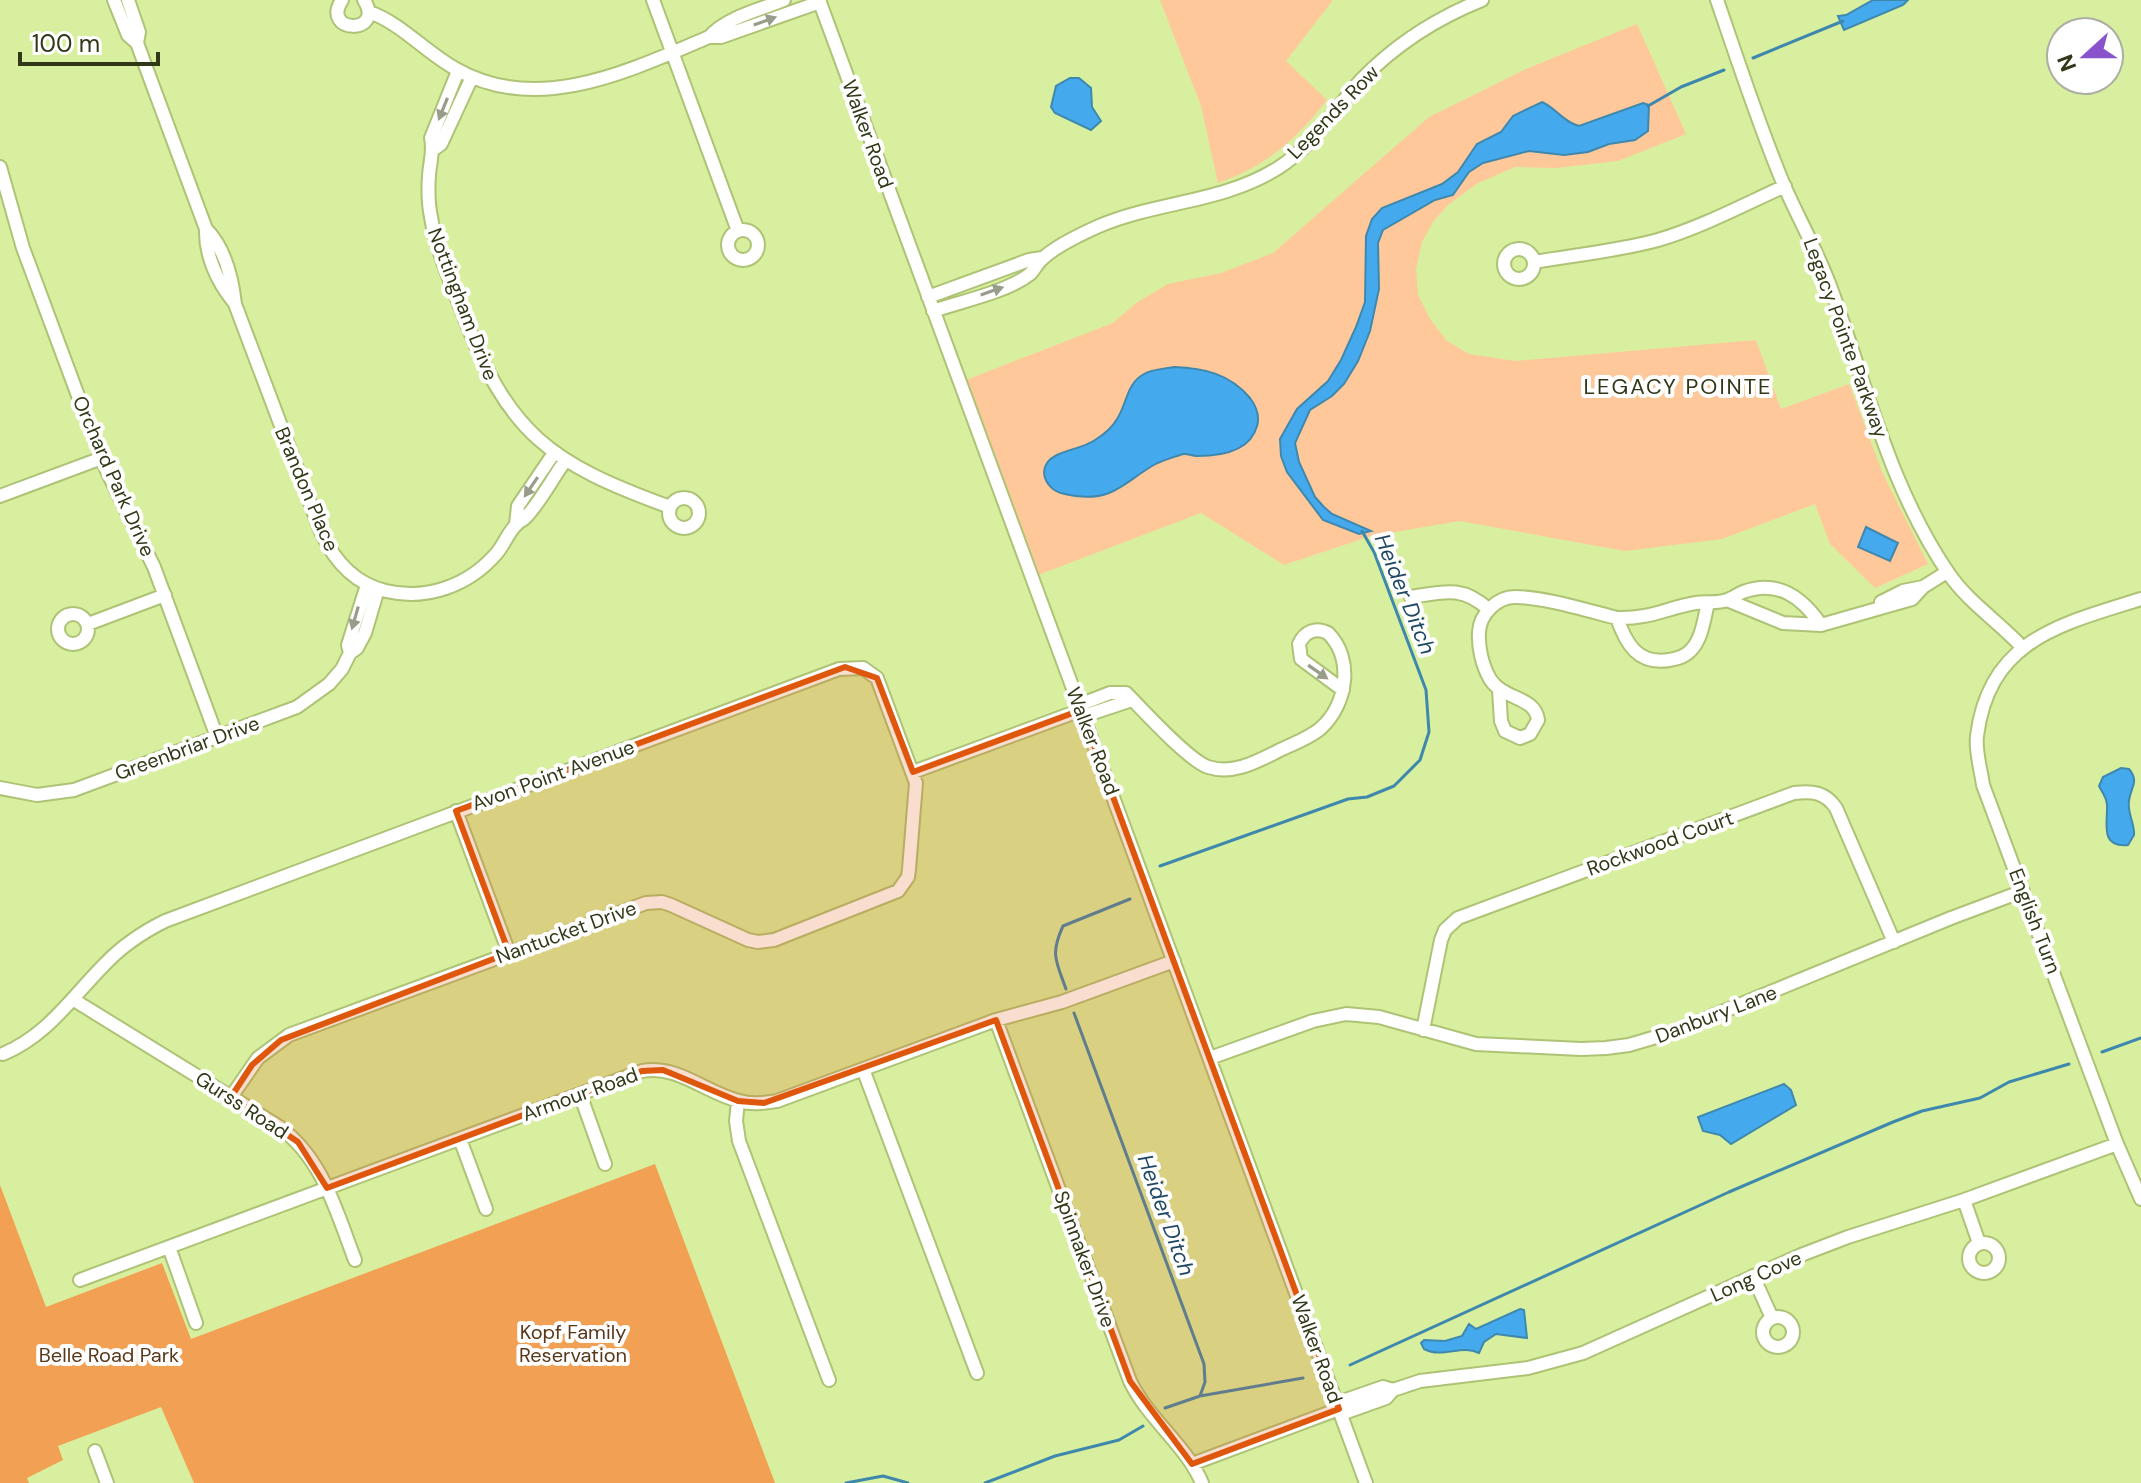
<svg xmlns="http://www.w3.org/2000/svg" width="2141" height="1483" font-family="'DM Sans',sans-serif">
<rect width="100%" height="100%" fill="#d8ef9f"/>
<path fill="#ffc89a" d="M1160,0H1333L1286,61L1327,100C1297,139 1265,167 1218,183L1201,106Z
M1637,24L1686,134L1618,161L1556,168L1515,167L1478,183L1448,205L1433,222L1422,242L1416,269L1418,295L1430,319L1447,341L1469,354L1515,361L1756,340L1781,409L1849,384L1883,474L1928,564L1875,588L1830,544L1815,504L1722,539L1625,551L1460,521L1371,536L1284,565L1201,513L1038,575L966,380L1113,323L1136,303L1168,284L1221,273L1273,253L1429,117L1526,69Z"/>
<path fill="#f2a054" d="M655,1164L775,1483H194L161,1407L58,1446L63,1460L27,1478L29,1483H0V1185L46,1307L162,1263L191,1339Z"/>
<path fill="#45aaed" stroke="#3f88ad" stroke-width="2" d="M1873,0H1908L1903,5L1844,30L1838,16L1846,15Z
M1070,78H1079L1091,88L1092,107L1101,121L1091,130L1055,113L1051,107L1056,86Z
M1542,102C1556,108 1563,122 1579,126L1643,103L1649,105L1648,131L1635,140L1609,144L1588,152L1564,155L1529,151L1483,163L1469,172L1453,195L1435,200L1383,230L1378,243L1379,289L1370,331L1358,361L1344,384L1332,396L1310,410L1295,443L1299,462L1315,497L1324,507L1332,514L1371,531L1359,534L1323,520L1287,472L1281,456L1280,439L1297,409L1328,381L1341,360L1356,327L1365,302L1366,236L1372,219L1382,208L1442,184L1458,172L1477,144L1501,132L1513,116Z
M1174,367C1204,368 1230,374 1250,398C1256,406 1260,416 1257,426C1250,452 1220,456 1197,456C1190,456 1186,452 1180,455C1171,458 1160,461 1152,466C1124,483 1112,501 1076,496C1065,494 1056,494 1049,485C1044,479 1042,470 1047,463C1056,450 1081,450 1095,440C1103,435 1112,428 1117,419C1127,404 1126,384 1144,374C1152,369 1165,369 1174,367Z
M1866,527L1898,543L1890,561L1858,547Z
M2121,768L2129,769C2140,782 2130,788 2129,801C2127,813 2135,824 2134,835L2128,845C2099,848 2108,822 2107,805C2107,798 2102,792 2099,786L2103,777Z
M1784,1084L1791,1090L1796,1105L1731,1144L1720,1135L1703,1131L1698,1117Z
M1520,1309L1524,1310L1527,1338L1496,1334L1484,1342L1479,1353C1461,1344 1443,1359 1424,1349L1421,1343L1424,1340L1445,1341L1462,1336L1469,1324L1476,1329Z"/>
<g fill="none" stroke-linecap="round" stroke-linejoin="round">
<path stroke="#3f88ad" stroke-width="3" d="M1753,58L1843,21
M1648,106L1681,87L1724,70
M1160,866L1348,799L1367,797L1394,786L1420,760L1429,732L1426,690L1374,552L1362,531
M1066,989C1056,961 1050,954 1063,926L1130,899
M1074,1013L1204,1364L1205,1382L1200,1396L1165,1408
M2102,1052L2141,1038
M1350,1365L1729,1192L1893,1122L1922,1111L1980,1098L2009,1082L2069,1064
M1200,1396L1303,1378
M846,1483L883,1476L908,1483
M985,1483L1055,1456L1119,1440L1143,1426"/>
<g stroke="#aec375" stroke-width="16">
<path id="minor" d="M114,0L128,35L137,43L206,229C205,255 217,281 233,301
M128,0L139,32L137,43
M342,0C320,34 386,35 364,0
M653,0L738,231
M819,0L1366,1483
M1717,0C1738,61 1758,123 1783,183C1799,220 1820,256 1833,294C1867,388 1891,490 1949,574C1969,603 1998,621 2022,647
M369,12C401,23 425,52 456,69C538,116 631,70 709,37H721L820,2
M709,37C727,17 759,10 784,0
M458,71L431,138C434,151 430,162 429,175C428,189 428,203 431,217C436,249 450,280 462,311C508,434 549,463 670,507
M434,149L441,144L472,77
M0,167L23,248L80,401L107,471L154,567L217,737
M206,229C225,248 232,277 235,304L321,532C334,560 355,584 386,591C427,601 469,585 496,554C504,545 508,532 517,524C519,521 524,520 526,517C541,501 552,479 565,461
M728 245a15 15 0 1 1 30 0a15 15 0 1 1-30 0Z
M1504 264a15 15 0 1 1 30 0a15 15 0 1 1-30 0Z
M1534,262C1576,255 1617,251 1658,240C1702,227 1743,205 1785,186
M928,297L1029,260L1042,258
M933,311C962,301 1007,292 1030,274C1034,270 1037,264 1041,260C1055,246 1081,234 1099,226C1158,201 1222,203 1278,168C1313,146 1334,110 1361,80C1395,45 1437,18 1482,0
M0,496L102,458
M669 513a15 15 0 1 1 30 0a15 15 0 1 1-30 0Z
M516,524L518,506L554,453
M2141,599C2062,624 1989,639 1977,736C1975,751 1981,770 1983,785L2117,1144L2141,1199
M1727,600L1783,623L1821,625L1912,599L1923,587L1947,572
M1881,602L1903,591L1923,587
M1415,609L1411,597C1443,592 1462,585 1488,609
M58 629a15 15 0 1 1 30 0a15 15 0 1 1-30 0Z
M1617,618C1626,644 1638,665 1669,660C1677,659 1685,657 1691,650C1702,639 1704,619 1708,603
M88,624L165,595
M350,653L348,645L367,585
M1499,690L1501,721L1505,731L1520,738L1530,734L1538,720C1535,696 1503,700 1490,679C1482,665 1478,647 1479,632C1480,614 1497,597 1515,597C1544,597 1589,611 1617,618C1651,619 1666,608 1696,603C1706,601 1717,604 1727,600C1733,598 1738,594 1743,592C1778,579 1802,597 1821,625
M1079,705L1110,693H1126C1143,710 1188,760 1208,767C1233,775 1256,762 1278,751C1292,744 1310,738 1321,728C1347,704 1354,659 1328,633C1316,627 1305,631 1299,644L1301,659L1343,690
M1084,716L1132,700
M913,772L1081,710
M0,788L37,795L74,790L297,707L329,684L342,669L350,653L357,648L365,633L378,589
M456,811L509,953
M74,1000L278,1126C323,1158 336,1211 355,1260
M996,1020L1130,1381C1148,1419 1186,1445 1202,1483
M1423,1030L1441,940L1445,930L1458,918L1794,793C1813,791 1825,792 1836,808L1894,942
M3,1054C48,1035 71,998 105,964C122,946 143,932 165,921L839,669L863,668L877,678L916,783L909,869L908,877L898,891L774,940L758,942L748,940L671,905L662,902L646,903L289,1035L258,1058L231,1097
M1210,1058L1313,1021L1346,1014L1379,1017L1476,1044L1581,1049L1606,1048L1629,1045L1673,1032L1951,918L2023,891
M863,1069L977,1373
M580,1094L605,1164
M738,1101L736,1121L739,1141L829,1380
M460,1139L486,1209
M1964,1200L1979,1243
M1969 1258a15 15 0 1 1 30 0a15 15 0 1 1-30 0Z
M169,1247L196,1323
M1753,1276L1772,1318
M80,1280L642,1071C677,1064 706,1093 739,1101C752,1105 764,1103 777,1101L996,1020L1062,1002L1174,961
M1763 1332a15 15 0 1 1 30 0a15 15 0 1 1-30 0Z
M1337,1403L1383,1387L1393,1390L1420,1381L1528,1368L1583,1353L1801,1255L1848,1237L1964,1200L2117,1144
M1341,1414L1386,1398L1393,1390
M95,1451L107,1483
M1192,1464L1339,1409"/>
</g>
<use href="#minor" stroke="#fff" stroke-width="12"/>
</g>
<defs><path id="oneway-solid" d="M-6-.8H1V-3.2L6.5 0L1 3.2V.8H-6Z" transform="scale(2)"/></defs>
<g fill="#989c8b">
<use href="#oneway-solid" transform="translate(765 21) rotate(-20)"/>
<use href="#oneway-solid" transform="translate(443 109) rotate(112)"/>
<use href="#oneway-solid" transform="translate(992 291) rotate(-19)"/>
<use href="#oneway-solid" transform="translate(531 487) rotate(124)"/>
<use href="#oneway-solid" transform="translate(355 618) rotate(106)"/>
<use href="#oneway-solid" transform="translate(1318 672) rotate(35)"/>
</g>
<path fill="#df570d" fill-opacity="0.2" stroke="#df570d" stroke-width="6" stroke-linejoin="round" d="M845,667L877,678L913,772L1081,710L1339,1409L1192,1464L1130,1381L996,1020L764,1103L738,1101L663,1070L642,1071L327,1188L298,1142L231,1097L252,1065L281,1040L509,953L456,811Z"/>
<g text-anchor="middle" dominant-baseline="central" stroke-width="8" stroke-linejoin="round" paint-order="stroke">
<g font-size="20" fill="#303817" stroke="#fff">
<text transform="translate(1333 112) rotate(-46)">Legends Row</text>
<text transform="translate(868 134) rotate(70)">Walker Road</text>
<text transform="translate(463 304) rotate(69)">Nottingham Drive</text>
<text transform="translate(1846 338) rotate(70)">Legacy Pointe Parkway</text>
<text transform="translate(114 476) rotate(66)">Orchard Park Drive</text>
<text transform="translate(307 489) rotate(67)">Brandon Place</text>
<text transform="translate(1093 741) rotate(69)">Walker Road</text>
<text transform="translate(187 748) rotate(-20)">Greenbriar Drive</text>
<text transform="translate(553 775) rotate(-20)">Avon Point Avenue</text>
<text transform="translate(1660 843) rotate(-20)">Rockwood Court</text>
<text transform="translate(2035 921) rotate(69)">English Turn</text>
<text transform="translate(566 932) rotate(-20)">Nantucket Drive</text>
<text transform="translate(1716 1014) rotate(-21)">Danbury Lane</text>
<text transform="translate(580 1094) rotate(-20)">Armour Road</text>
<text transform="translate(242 1105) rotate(33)">Gurss Road</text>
<text transform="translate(1085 1259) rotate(70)">Spinnaker Drive</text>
<text transform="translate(1756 1276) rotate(-24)">Long Cove</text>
<text transform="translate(1317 1349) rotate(70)">Walker Road</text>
</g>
<g font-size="20" fill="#593819" stroke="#fff">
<text x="573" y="1332">Kopf Family<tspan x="573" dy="23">Reservation</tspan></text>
<text x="109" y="1355">Belle Road Park</text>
</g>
<g font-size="22" letter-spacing="2" fill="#303817" stroke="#fff">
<text x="1678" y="386">LEGACY POINTE</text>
</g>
<g font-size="22" font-style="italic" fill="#204864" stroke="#fff">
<text transform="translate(1405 594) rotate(68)">Heider Ditch</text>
<text transform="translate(1166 1215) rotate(70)">Heider Ditch</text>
</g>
</g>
<g transform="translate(2085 56) rotate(249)"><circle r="38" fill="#ffffff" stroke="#acafa2" stroke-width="2"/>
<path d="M0-6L14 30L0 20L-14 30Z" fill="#8853cb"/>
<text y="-12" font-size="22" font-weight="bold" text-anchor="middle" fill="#303817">N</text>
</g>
<path d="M20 52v12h138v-12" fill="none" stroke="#303817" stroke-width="4"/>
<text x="32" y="52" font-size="24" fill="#303817" stroke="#ffffff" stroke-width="6" paint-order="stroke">100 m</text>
</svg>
